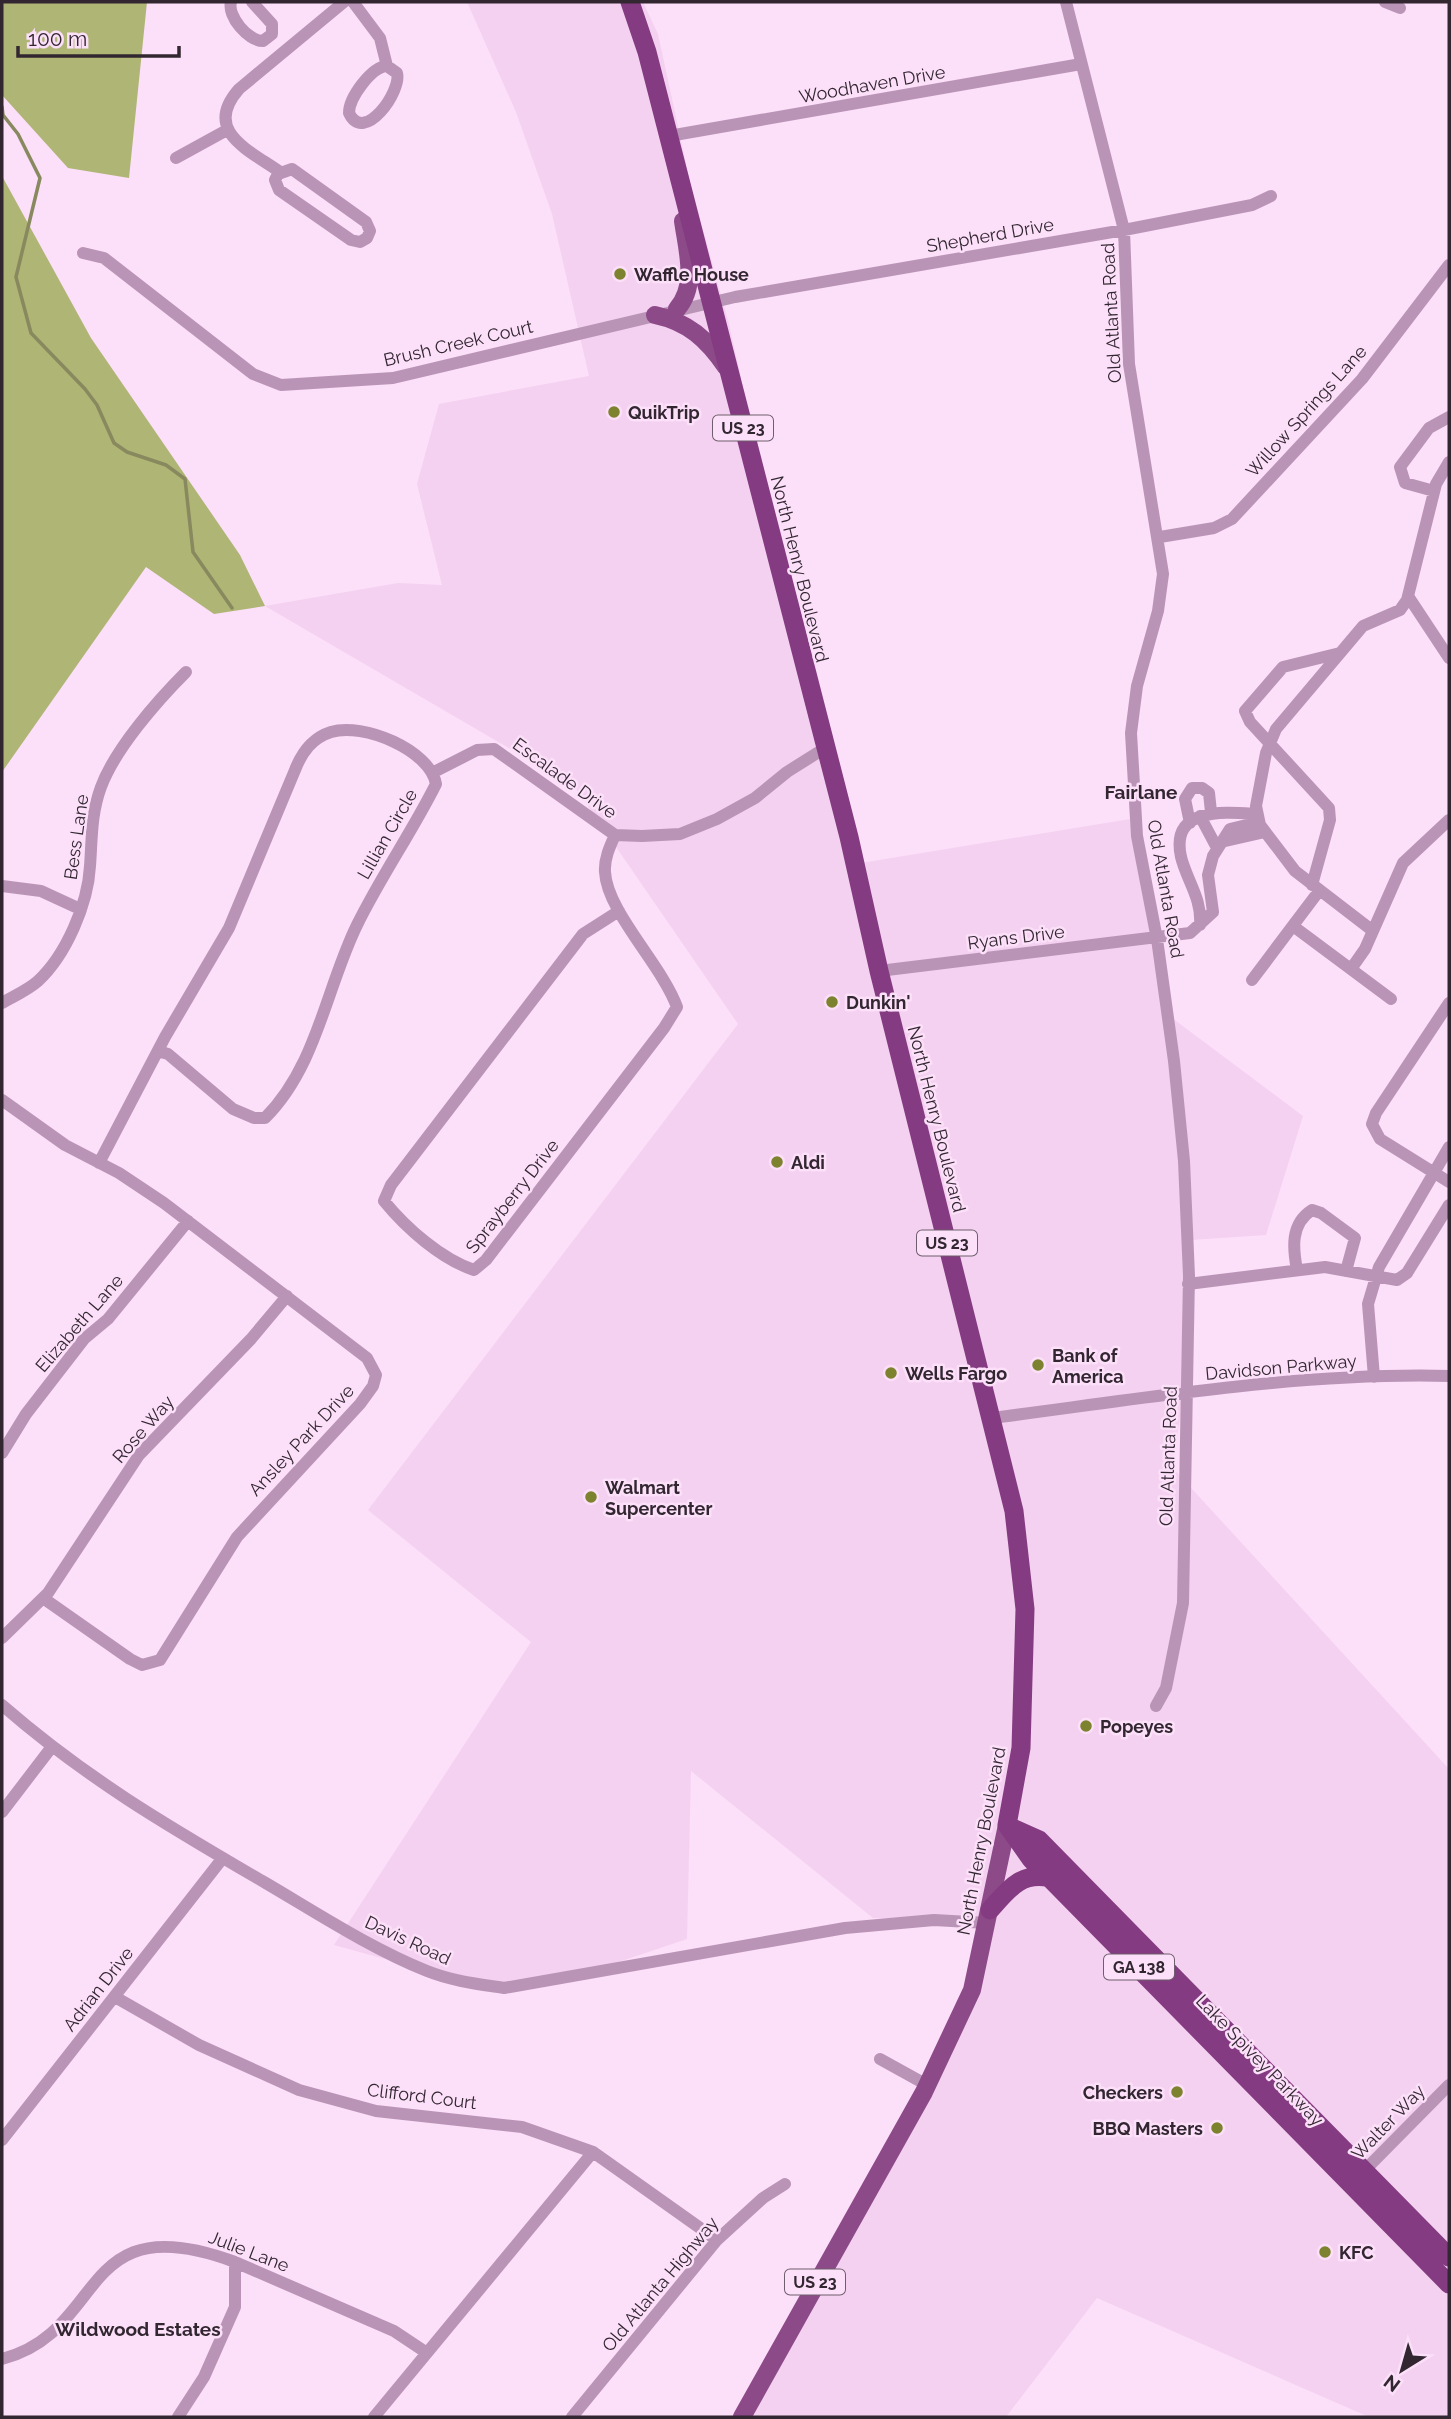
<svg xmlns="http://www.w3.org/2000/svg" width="1451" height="2419" font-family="Raleway,sans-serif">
<rect width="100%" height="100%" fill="#fcdff9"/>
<path fill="#f4d1f0" d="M467,2H643L658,34L690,182L729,324L773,522L861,863L1130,819L1168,1015L1303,1116L1266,1235L1191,1240L1189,1373L1171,1466L1449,1769V2417H1369L1097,2298L1006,2417H735L963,2019L989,1921L873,1918L691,1771L687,1939L568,1979L476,1984L334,1945L531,1642L368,1510L738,1024L574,786L265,606L398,583L442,585L417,484L439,404L589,376L552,214L516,112Z"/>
<path fill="#afb575" d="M2,2H147L129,178L68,168L2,95Z
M2,176L91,338L240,555L265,606L214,614L146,567L2,772Z"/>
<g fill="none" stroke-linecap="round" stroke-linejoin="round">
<path stroke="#88895e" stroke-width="3.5" d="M2,107L3,115L18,134L40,178L16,277L31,333L85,389L97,405L114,443L127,452L166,465L185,479L193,552L232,608"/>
<path stroke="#ba94b6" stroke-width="12" d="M231,2C227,16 248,41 263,41L272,34V24L252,2
M353,2L380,38L387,66
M1066,2L1124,230L1129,364L1163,574L1158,611L1137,686L1131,733L1137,836L1157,939L1174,1061L1184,1161L1189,1276L1183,1603L1166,1688L1156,1706
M1385,2L1400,8
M387,66L397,73C402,91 364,145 349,113C349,98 371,67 387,66Z
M669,136L1081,64
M176,158L227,130
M292,169L366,222L370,231L367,238L360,242L351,240L279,190L275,180L278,174Z
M280,172C249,150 202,131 239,89L344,2
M83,253L104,258L253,374L281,385L393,378L735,297L1124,230L1252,205L1271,196
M1434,491L1405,483L1400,467L1429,428L1449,417
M1160,537L1214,528L1232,519L1362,379L1449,265
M1408,596L1449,658
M434,772L477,750L494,749L615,835L642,836L680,834L717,819L755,798L787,772L825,748
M1200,816L1217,848
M1190,823L1185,799L1192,788H1202L1209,793L1211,812
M615,835C610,846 604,859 605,872C607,912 662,965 677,1007L664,1028L486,1260L474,1270C441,1259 406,1228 384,1201L391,1185L583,934L619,911
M1221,842L1265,832
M1312,885L1330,820L1329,808L1250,722L1245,711L1283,667L1340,653
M2,886L41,891L80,909
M1200,925C1202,898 1187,881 1181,857C1170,806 1226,812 1256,814
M1293,926L1391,999
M1373,931L1295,871L1260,825L1256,806L1266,753L1276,729L1363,626L1400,610L1407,600L1436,484L1449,462
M1351,969L1365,949L1403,863L1449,820
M879,971L1190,933L1213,912L1208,875L1213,856L1230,829L1259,822
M1252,980L1319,891
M2,1003C14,996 28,990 38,981C66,955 88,904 90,866C92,839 91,814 101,787C115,749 157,701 186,672
M1449,1003L1376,1113L1372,1124L1380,1139L1449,1182
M2,1100L65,1145L119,1173L164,1203L367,1358L376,1375L373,1386L360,1404L237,1537L160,1660L142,1665L130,1659L43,1598
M99,1163L165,1037L229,928L295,770C302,752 312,738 331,732C363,722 430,750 436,784C412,832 381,876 357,925C326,988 317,1066 265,1118H254L233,1109L168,1054L158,1051
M1297,1270C1293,1249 1290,1224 1312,1210L1321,1213L1355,1238L1346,1271
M1188,1284L1325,1267L1397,1280L1407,1273L1449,1205
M1374,1377L1368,1304L1379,1267L1449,1147
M992,1418C1140,1399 1300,1372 1449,1376
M2,1453L26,1414L84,1339L108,1319L188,1221
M2,1638L48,1593L139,1455L251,1339L287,1296
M2,1705C87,1779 168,1826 264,1882C317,1913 370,1948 427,1971C452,1981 478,1984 504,1988L845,1928L934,1920L987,1923
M2,1812L51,1748
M115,1997L199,2045L299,2090L376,2111L522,2127L593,2152L717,2240
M880,2059L927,2085
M2,2140L222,1859
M1361,2174L1449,2085
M2,2359C108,2332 76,2203 235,2262L394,2331L427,2353
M178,2417L204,2377L235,2307V2262
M374,2417L593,2152
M572,2417L717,2240L763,2198L785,2184"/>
<path stroke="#8d4a89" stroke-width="18" d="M677,309C698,285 687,250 683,221
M655,315C688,322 707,339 726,367
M742,2417L924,2092L972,1990L1007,1825"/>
<path stroke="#843b81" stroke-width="19" d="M630,2L647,52L849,837L879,971L1014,1511L1025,1609L1021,1748L1007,1825
M1007,1825L1031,1859L1449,2284
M1008,1826L1039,1840L1449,2257
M990,1910C1008,1890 1021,1871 1050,1878"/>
</g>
<g fill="#7c822d" stroke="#fcdff9" stroke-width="2.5">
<circle cx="620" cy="274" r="7"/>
<circle cx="614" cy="412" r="7"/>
<circle cx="832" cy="1002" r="7"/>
<circle cx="777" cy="1162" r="7"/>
<circle cx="1038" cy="1365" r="7"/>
<circle cx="891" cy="1373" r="7"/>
<circle cx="591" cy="1497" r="7"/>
<circle cx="1086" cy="1726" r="7"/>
<circle cx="1177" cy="2092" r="7"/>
<circle cx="1217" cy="2128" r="7"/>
<circle cx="1325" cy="2252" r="7"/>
</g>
<g text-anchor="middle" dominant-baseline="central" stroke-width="5" stroke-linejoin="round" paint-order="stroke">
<g fill="#fcdff9" stroke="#6f5e6d" stroke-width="2">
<rect x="713" y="415.5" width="60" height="25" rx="5"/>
<rect x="917" y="1230.5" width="60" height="25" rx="5"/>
<rect x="1104" y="1954.5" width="70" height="25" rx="5"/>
<rect x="785" y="2269.5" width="60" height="25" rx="5"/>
</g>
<g font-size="16" font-weight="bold" fill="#322731">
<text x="743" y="428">US 23</text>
<text x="947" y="1243">US 23</text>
<text x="1139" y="1967">GA 138</text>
<text x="815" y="2282">US 23</text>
</g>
<g font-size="18" fill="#322731" stroke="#fcdff9">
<text transform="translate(872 84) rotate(-10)">Woodhaven Drive</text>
<text transform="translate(990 235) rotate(-10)">Shepherd Drive</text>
<text transform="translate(1111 313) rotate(-93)">Old Atlanta Road</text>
<text transform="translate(458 343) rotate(-13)">Brush Creek Court</text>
<text transform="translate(1306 411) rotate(-48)">Willow Springs Lane</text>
<text transform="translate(800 569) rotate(76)">North Henry Boulevard</text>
<text transform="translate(565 778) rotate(36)">Escalade Drive</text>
<text transform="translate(387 834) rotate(-60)">Lillian Circle</text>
<text transform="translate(76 837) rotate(-82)">Bess Lane</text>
<text transform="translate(1166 889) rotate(80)">Old Atlanta Road</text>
<text transform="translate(1016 937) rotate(-7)">Ryans Drive</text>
<text transform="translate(937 1119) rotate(76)">North Henry Boulevard</text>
<text transform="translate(512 1196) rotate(-52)">Sprayberry Drive</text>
<text transform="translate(79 1323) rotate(-49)">Elizabeth Lane</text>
<text transform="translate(1281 1367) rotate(-5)">Davidson Parkway</text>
<text transform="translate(143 1429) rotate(-49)">Rose Way</text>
<text transform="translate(301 1440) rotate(-47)">Ansley Park Drive</text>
<text transform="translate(1168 1456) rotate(-88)">Old Atlanta Road</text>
<text transform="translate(981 1841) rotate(-79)">North Henry Boulevard</text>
<text transform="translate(408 1940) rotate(25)">Davis Road</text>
<text transform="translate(98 1989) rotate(-52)">Adrian Drive</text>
<text transform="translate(1260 2060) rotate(46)">Lake Spivey Parkway</text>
<text transform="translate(422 2096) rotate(7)">Clifford Court</text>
<text transform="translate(1388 2122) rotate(-46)">Walter Way</text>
<text transform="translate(249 2251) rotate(21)">Julie Lane</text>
<text transform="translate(660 2284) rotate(-50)">Old Atlanta Highway</text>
</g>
<g font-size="18" font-weight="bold" fill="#322731" stroke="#fcdff9" text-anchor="start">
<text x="634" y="274">Waffle House</text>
<text x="628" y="412">QuikTrip</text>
<text x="846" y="1002">Dunkin'</text>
<text x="791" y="1162">Aldi</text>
<text x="1052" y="1355">Bank of<tspan x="1052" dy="21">America</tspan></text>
<text x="905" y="1373">Wells Fargo</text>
<text x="605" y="1487">Walmart<tspan x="605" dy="21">Supercenter</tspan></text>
<text x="1100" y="1726">Popeyes</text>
<text x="1163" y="2092" text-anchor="end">Checkers</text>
<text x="1203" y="2128" text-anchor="end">BBQ Masters</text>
<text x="1339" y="2252">KFC</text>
</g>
<g font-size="19" font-weight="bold" fill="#322731" stroke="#fcdff9">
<text x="1141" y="792">Fairlane</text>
<text x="138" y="2329">Wildwood Estates</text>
</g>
</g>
<rect width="1451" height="2419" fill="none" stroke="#322731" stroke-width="7"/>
<g transform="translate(1402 2370) rotate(217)" stroke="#fcdff9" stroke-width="5" paint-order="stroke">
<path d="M0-5L12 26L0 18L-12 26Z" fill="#322731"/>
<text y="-10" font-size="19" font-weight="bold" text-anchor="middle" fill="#322731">N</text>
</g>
<path d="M18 46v10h161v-10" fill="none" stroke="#322731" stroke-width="3.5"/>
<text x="28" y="46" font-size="21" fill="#322731" stroke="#fcdff9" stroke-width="5" paint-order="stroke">100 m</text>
</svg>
